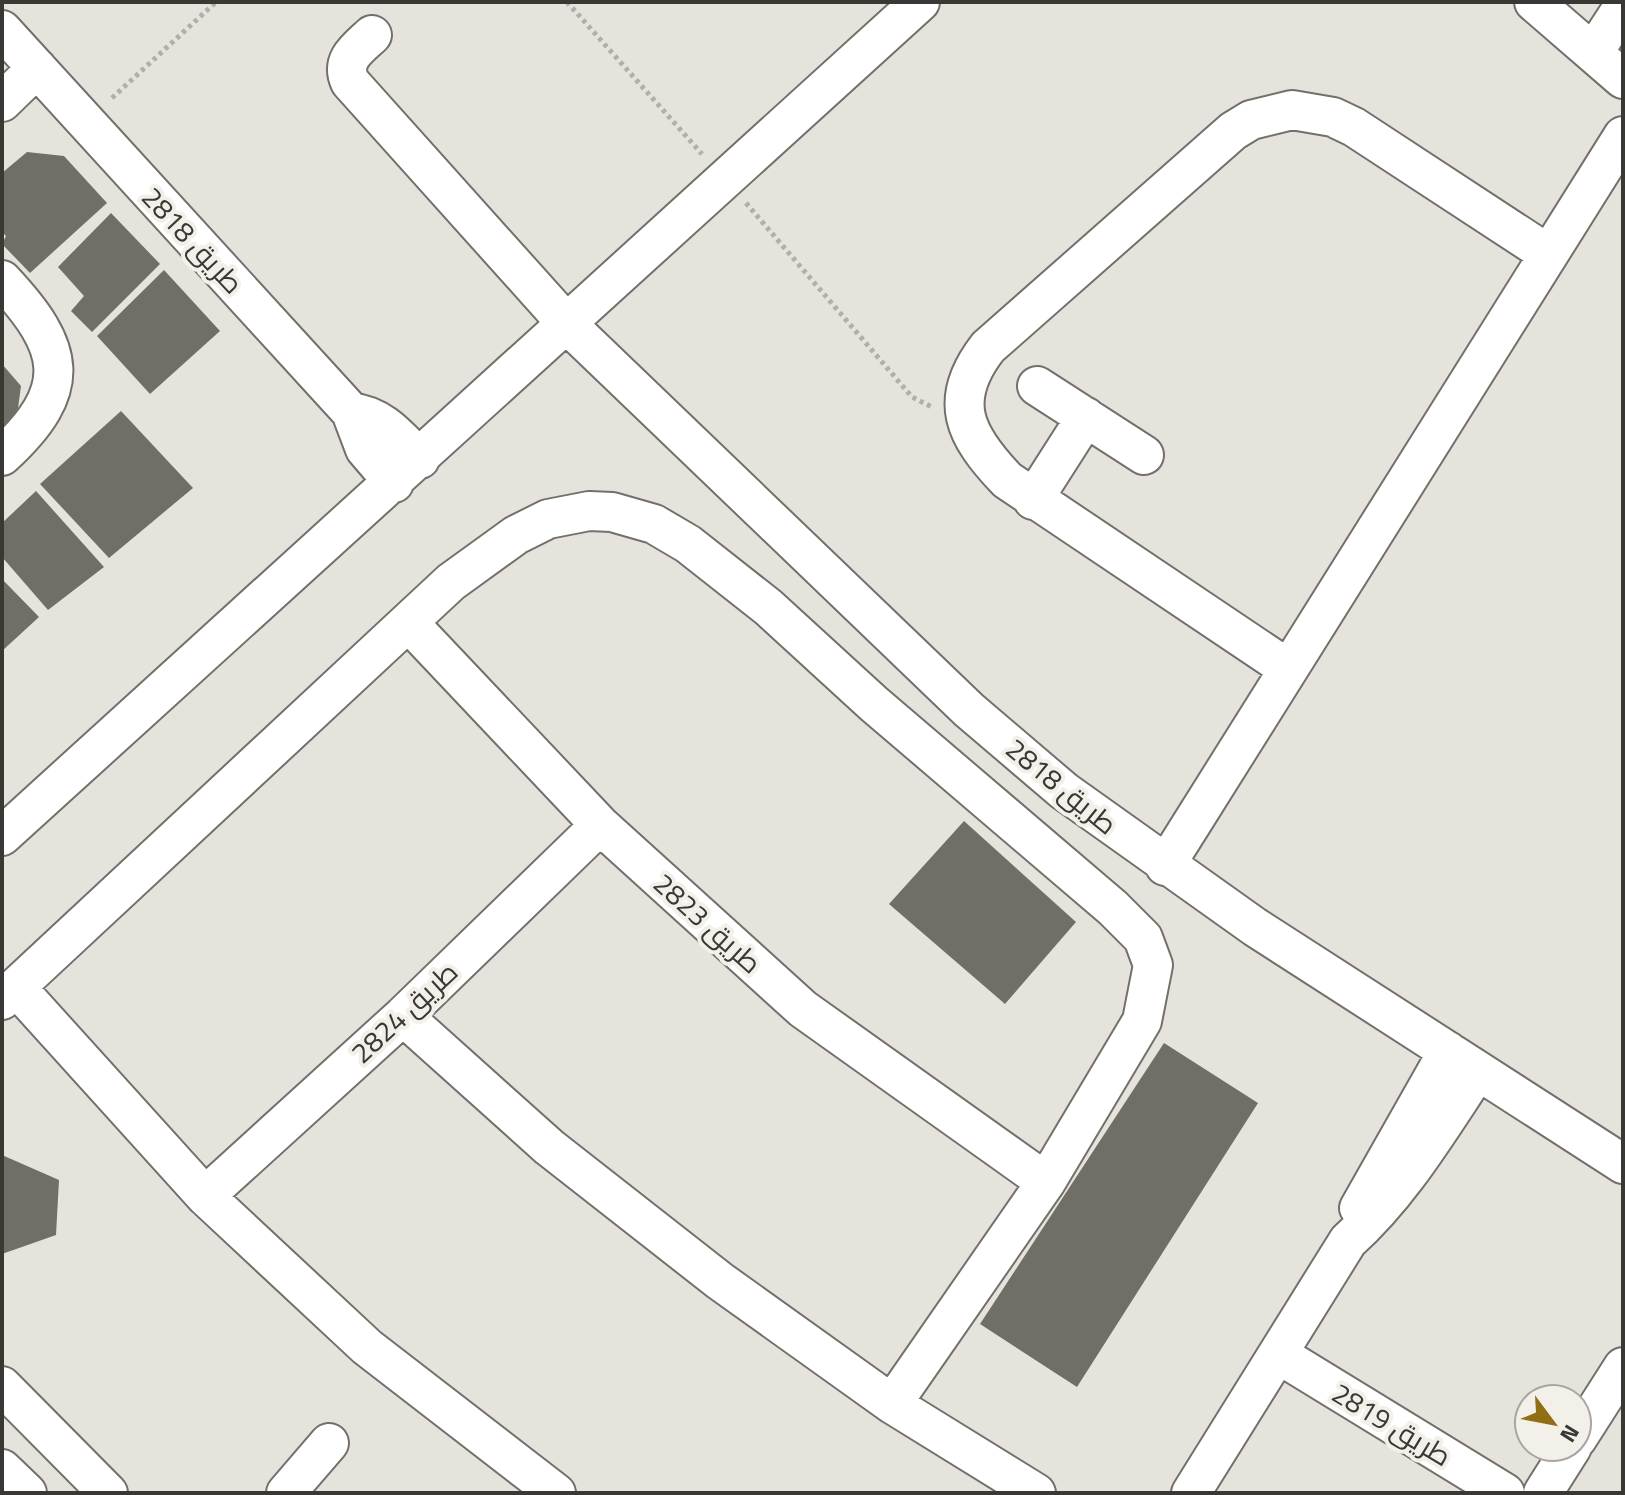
<svg xmlns="http://www.w3.org/2000/svg" width="1625" height="1495" font-family="'Titillium Web',Cairo,sans-serif">
<rect width="100%" height="100%" fill="#e6e3dc"/>
<path fill="#716e68" d="M27,152L64,156L107,203L30,273L2,244L6,236L2,232V173Z
M111,213L160,264L92,332L71,311L84,296L58,267Z
M164,270L220,331L150,394L97,336Z
M2,364L21,386L16,423L2,435Z
M121,411L193,488L109,558L40,484Z
M36,491L104,567L48,610L2,557V523Z
M2,579L39,617L2,651Z
M964,821L1076,922L1005,1004L889,904Z
M1164,1043L1258,1103L1077,1387L980,1324Z
M2,1155L59,1180L56,1235L2,1254Z"/>
<g fill="none" stroke-linecap="round" stroke-linejoin="round">
<g stroke="#73706b" stroke-width="42">
<path id="minor" d="M1534,2L1623,79
M2,30L351,412L365,449L394,483
M372,35C357,49 340,60 350,82L568,325L969,710L1064,791L1255,927L1623,1164
M1593,53L1623,7
M2,102L37,68
M2,280C66,348 75,389 2,456
M1037,386L1144,455
M351,412C383,416 399,438 420,459
M1033,500L1086,417
M408,622L600,825L803,1009L1046,1182
M1287,668L1007,480C965,436 946,401 988,347L1233,131L1251,120L1292,110L1333,117L1354,127L1548,254
M2,836L920,2
M1165,866L1623,136
M16,987L205,1196L367,1347L556,1493
M2,1000L451,582L516,535L548,519L589,511L612,512L654,524L688,544L768,607L874,704L1113,908L1143,938L1153,965L1142,1021L1046,1182L892,1404
M403,1016L549,1147L720,1281L892,1404L1036,1493
M205,1196L403,1016L600,825
M1359,1208L1448,1051
M1278,1354L1505,1493
M2,1386L108,1493
M1577,1439L1623,1367
M2,1469L27,1493
M286,1493L329,1443
M1191,1493L1348,1241C1401,1194 1439,1129 1478,1071
M1543,1493L1572,1447"/>
</g>
<path stroke="#b2afaa" stroke-width="5" stroke-dasharray="4 4" stroke-linecap="butt" d="M567,2L702,154
M112,98L216,2
M746,203L912,397L932,407"/>
<use href="#minor" stroke="#fff" stroke-width="38"/>
</g>
<g text-anchor="middle" dominant-baseline="central" stroke-width="8" stroke-linejoin="round" paint-order="stroke">
<g font-size="28" fill="#393835" stroke="#f3f0ea">
<text transform="translate(193 240) rotate(47)">طريق 2818</text>
<text transform="translate(1062 786) rotate(39)">طريق 2818</text>
<text transform="translate(708 923) rotate(42)">طريق 2823</text>
<text transform="translate(404 1012) rotate(-43)">طريق 2824</text>
<text transform="translate(1392 1424) rotate(31)">طريق 2819</text>
</g>
</g>
<rect width="1625" height="1495" fill="none" stroke="#393835" stroke-width="8"/>
<g transform="translate(1553 1423) rotate(122)"><circle r="38" fill="#f3f0ea" stroke="#a9a6a2" stroke-width="2"/>
<path d="M0-6L14 30L0 20L-14 30Z" fill="#916e14"/>
<text y="-12" font-size="22" font-weight="bold" text-anchor="middle" fill="#393835">N</text>
</g>
</svg>
